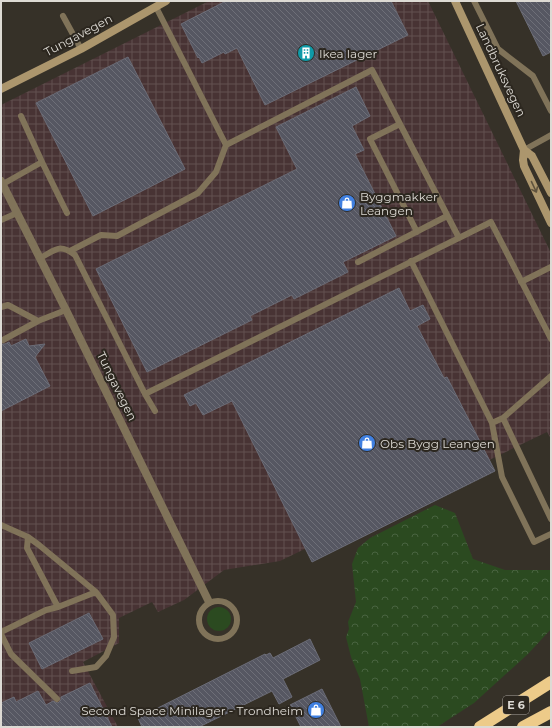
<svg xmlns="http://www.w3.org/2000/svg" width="552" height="728" font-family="Montserrat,sans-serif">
<defs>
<pattern id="industrial-grid" width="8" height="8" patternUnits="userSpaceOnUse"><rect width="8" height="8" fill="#483334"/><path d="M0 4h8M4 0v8" fill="none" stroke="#625050"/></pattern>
<pattern id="forest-crowns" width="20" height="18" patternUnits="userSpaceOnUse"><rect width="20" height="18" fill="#2b4a20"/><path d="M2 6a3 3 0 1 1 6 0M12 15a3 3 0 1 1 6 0" fill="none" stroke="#496440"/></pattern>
<pattern id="building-back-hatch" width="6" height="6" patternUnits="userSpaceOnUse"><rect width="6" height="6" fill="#565762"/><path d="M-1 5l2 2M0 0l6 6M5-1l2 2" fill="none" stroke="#6e6f78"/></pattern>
</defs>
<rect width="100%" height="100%" fill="#363128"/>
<path fill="url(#industrial-grid)" d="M209,1H428L551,253V439L547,432L280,561L224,570L184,600L158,612L152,602L119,618V643L83,662L118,727H1V105Z"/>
<path fill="#2b4a20" d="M207 619a12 12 0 1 1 24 0a12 12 0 1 1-24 0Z"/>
<path fill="url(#forest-crowns)" d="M435,505L455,513L473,559L505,570H551V629L528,654L474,703L437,727H369L360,679L351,657L346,637L349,629L348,622L356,602L352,564L358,548L370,538Z"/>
<path fill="url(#building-back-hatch)" stroke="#6b6c77" d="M226,1H391L408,35L265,105L237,48L225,54L224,52L202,63L199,57L198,58L181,24Z
M516,1H551V52L543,56Z
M128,57L185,169L93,216L36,103Z
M356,87L370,116L352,126L364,150L355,154L396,236L343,262L348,272L294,299L292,295L250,316L252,320L147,372L96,269L297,169L276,127Z
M399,288L410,311L423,305L430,319L417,326L444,378L447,377L495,471L312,562L232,401L203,415L196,403L190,406L184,395Z
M26,339L29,346L45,344L35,357L50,386L1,411V344H5L9,342L11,346Z
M89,613L103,639L42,669L29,643Z
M310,639L320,660L283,679L292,697L279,704L272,691L199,727H142L138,718L265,654L266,655L270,653L273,658Z
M90,683L112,727H1V703L14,697L16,702L38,691L46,705L53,701L58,703L61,700V697Z
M322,689L341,727H301L290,705Z"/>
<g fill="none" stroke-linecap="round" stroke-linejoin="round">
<path stroke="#807359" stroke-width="6" d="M474,1L498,49L533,76L551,111
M63,16L81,49
M226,145L372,70L400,124
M524,150L551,135
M42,162L67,213
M3,184L42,162L21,116
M1,220L17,213
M417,232L370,139L400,124L459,238
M70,251L101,235L117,236L198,193L216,172L226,145L156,7
M40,258C56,250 59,243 75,255L145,394L155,411
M411,261L492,423L503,418
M358,262L447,216
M521,282L551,267
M1,307L8,305L38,321
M3,340L38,321L66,310
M551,376L503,418L551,519
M145,394L491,222L551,339
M492,423L502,477L534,542L551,534
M1,525L28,537L39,545L96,592L113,615L114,637L106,656L96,667L72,671
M28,537L27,548L58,607
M199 620a19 19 0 1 1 38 0a19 19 0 1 1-38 0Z
M1,632L46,610L58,607L96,592
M1,634L11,654L57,699"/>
<path stroke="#807359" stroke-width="8" d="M1,181L66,310L209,602"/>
<path stroke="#ac966d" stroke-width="8" d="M455,1L524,150L532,156L551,193
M1,89L81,49L166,1
M524,150L523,160L524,166L551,223"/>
<path stroke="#edcb89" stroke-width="12" d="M480,727L551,682
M523,727L551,712"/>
</g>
<defs><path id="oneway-shaft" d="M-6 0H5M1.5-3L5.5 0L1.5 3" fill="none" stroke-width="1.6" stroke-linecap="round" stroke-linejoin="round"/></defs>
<use stroke="#5f533e" href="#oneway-shaft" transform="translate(534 187) rotate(65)"/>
<defs>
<g id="building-disc" transform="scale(0.9)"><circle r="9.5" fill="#0f9aa8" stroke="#2c271f"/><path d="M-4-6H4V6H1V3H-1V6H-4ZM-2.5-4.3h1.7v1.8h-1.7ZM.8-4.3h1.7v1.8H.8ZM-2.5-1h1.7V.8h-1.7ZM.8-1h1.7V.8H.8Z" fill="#fff"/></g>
<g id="shop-disc" transform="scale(0.9)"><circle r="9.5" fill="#3f7fe0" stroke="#2c271f"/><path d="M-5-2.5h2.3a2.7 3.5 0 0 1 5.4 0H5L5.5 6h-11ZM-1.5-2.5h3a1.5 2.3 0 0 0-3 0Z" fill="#fff"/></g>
</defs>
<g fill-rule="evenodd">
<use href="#building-disc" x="306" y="53"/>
<use href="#shop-disc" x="347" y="203"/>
<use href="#shop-disc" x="367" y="443"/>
<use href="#shop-disc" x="316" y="710"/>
</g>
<g text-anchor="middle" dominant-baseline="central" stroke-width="4" stroke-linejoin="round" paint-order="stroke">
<rect fill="#2c271f" stroke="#a8a49e" stroke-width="1" x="503" y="696" width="26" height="18" rx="3"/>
<g font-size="11" font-weight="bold" fill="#dddad4">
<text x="516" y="705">E 6</text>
</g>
<g font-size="12" fill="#dddad4" stroke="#2c271f">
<text transform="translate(78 35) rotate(-28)">Tungavegen</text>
<text transform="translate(501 70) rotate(65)">Landbruksvegen</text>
<text transform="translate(117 386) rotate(64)">Tungavegen</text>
</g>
<g font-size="12" fill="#dddad4" stroke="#2c271f" text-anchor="start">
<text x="319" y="53">Ikea lager</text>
<text x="360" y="196">Byggmakker<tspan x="360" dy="14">Leangen</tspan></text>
<text x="380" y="443">Obs Bygg Leangen</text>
<text x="303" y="710" text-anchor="end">Second Space Minilager - Trondheim</text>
</g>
</g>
<rect width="552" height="728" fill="none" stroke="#dddad4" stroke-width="4"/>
</svg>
